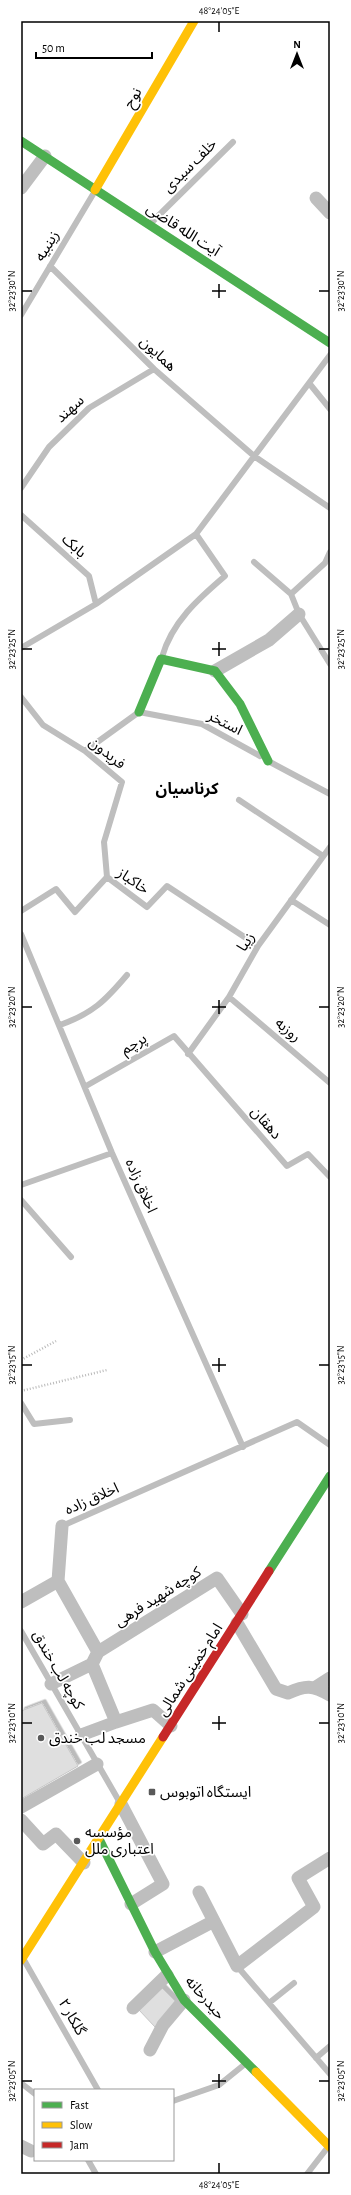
<svg xmlns="http://www.w3.org/2000/svg" width="351" height="2195" font-family="'Alegreya Sans','Noto Sans Arabic',sans-serif">
<defs>
<filter id="shadow"><feDropShadow dx="3.5" dy="-3.5" stdDeviation="0" flood-color="#0004"/></filter>
</defs>
<rect width="100%" height="100%" fill="#fff"/>
<path fill="#dfdfdf" stroke="#c7c7c7" filter="url(#shadow)" d="M42,1703L78,1766L21,1799V1711Z
M162,1988L177,2003L155,2027L139,2010Z"/>
<g fill="none" stroke-linecap="round" stroke-linejoin="round">
<path stroke="#b9b9b9" stroke-width="2.5" stroke-dasharray="1 2" stroke-linecap="butt" d="M21,1360L56,1341
M21,1391L107,1370"/>
<path stroke="#bebebe" stroke-width="6" d="M150,224L233,142
M50,266L154,369L254,456L330,508
M21,315L95,191
M309,383L330,409
M21,488L49,447L89,408L154,369
M21,515L89,576L96,604
M254,562L291,594L299,614L330,664
M291,594L325,563L330,552
M21,648L96,604L196,534L330,355
M162,657C172,622 198,599 225,576L196,534
M21,697L43,725L85,751L122,782L104,842L107,877
M85,751L139,712L202,724L260,756
M270,762L330,794
M239,800L323,856
M291,900L330,925
M21,911L56,889L75,912L107,877L147,907L167,886L258,946
M21,934L112,1153L243,1447
M229,997L330,1083
M60,1025C93,1013 105,1001 127,975
M188,1054L229,997L258,946L330,847
M86,1086L174,1036L287,1166L308,1154L330,1177
M21,1185L112,1153
M21,1200L71,1257
M21,1403L34,1424L70,1420
M62,1526L297,1422L330,1445
M21,1631L119,1801
M24,1960L98,2090
M237,1966L330,2074
M269,2003L294,1983
M316,2058L330,2046
M21,2083L35,2094
M173,2101L219,2085L245,2064
M88,2160L96,2174
M307,2174L328,2147"/>
<path stroke="#bebebe" stroke-width="13" d="M21,188L45,156
M316,198L330,213
M215,671L269,640L299,614
M58,1581L98,1652L92,1664L116,1722L153,1710L171,1726
M21,1602L58,1581L62,1526
M237,1623L276,1689L288,1693C306,1685 312,1685 330,1695
M98,1652L217,1578L242,1614
M51,1684L92,1664
M316,1687L330,1678
M81,1735L116,1722
M121,1804L163,1884L131,1904
M21,1807L97,1764
M21,1820L43,1844L56,1834L84,1863
M199,1892L237,1966L314,1907L298,1878L330,1858
M155,1952L214,1921
M133,2008L167,1975
M150,2050L163,2025L184,2000
M21,2146L31,2151"/>
<path stroke="#4caf50" stroke-width="9" d="M21,141L330,343
M139,712L161,659L215,671L240,704L268,761
M269,1571L330,1476
M99,1839L155,1952L184,2000L256,2072"/>
<path stroke="#ffc107" stroke-width="9" d="M95,190L194,21
M21,1960L163,1737
M256,2072L330,2147"/>
<path stroke="#c62828" stroke-width="9" d="M163,1737L269,1571"/>
</g>
<path fill="none" stroke="#000" stroke-width="1.5" d="M219,22V32M219,284V298M22,291H32M212,291H226M319,291H329M219,642V656M22,649H32M212,649H226M319,649H329M219,1000V1014M22,1007H32M212,1007H226M319,1007H329M219,1358V1372M22,1365H32M212,1365H226M319,1365H329M219,1716V1730M22,1723H32M212,1723H226M319,1723H329M219,2074V2088M22,2081H32M212,2081H226M319,2081H329M219,2163V2173"/>
<g fill="#595959" stroke="#fff" stroke-width="1.5">
<circle cx="41" cy="1738" r="4"/>
<rect x="148" y="1788" width="8" height="8" rx="2"/>
<circle cx="77" cy="1841" r="4"/>
</g>
<g text-anchor="middle" dominant-baseline="central" stroke-width="3.5" stroke-linejoin="round" paint-order="stroke">
<g font-size="15" fill="#000" stroke="#fff">
<text transform="translate(133 98) rotate(-60)">نوح</text>
<text transform="translate(190 166) rotate(-45)">خلف سیدی</text>
<text transform="translate(183 230) rotate(33)">آیت الله قاضی</text>
<text transform="translate(47 246) rotate(-59)">زینبیه</text>
<text transform="translate(158 354) rotate(43)">همایون</text>
<text transform="translate(70 409) rotate(-42)">سهند</text>
<text transform="translate(74 546) rotate(42)">بابک</text>
<text transform="translate(225 723) rotate(27)">استخر</text>
<text transform="translate(107 753) rotate(39)">فریدون</text>
<text transform="translate(133 881) rotate(34)">خاکباز</text>
<text transform="translate(246 942) rotate(-57)">زیبا</text>
<text transform="translate(288 1030) rotate(40)">روزبه</text>
<text transform="translate(134 1044) rotate(-30)">پرچم</text>
<text transform="translate(266 1123) rotate(49)">دهقان</text>
<text transform="translate(141 1186) rotate(66)">اخلاق زاده</text>
<text transform="translate(92 1499) rotate(-24)">اخلاق زاده</text>
<text transform="translate(158 1597) rotate(-32)">کوچه شهید فرهی</text>
<text transform="translate(58 1670) rotate(60)">کوچه لب خندق</text>
<text transform="translate(190 1670) rotate(-57)">امام خمینی شمالی</text>
<text transform="translate(205 1998) rotate(49)">حیدرخانه</text>
<text transform="translate(72 2017) rotate(60)">گلکار ۲</text>
</g>
<g font-size="15" fill="#000" stroke="#fff" text-anchor="start">
<text x="49" y="1738">مسجد لب خندق</text>
<text x="160" y="1792">ایستگاه اتوبوس</text>
<text x="85" y="1832">مؤسسه<tspan x="85" dy="17">اعتباری ملل</tspan></text>
</g>
<g font-size="16" font-weight="bold" fill="#000" stroke="#fff">
<text x="187" y="789">کرناسیان</text>
</g>
</g>
<rect width="351" height="2195" fill="none" stroke="#ffffff" stroke-width="44"/>
<rect x="34" y="2089" width="140" height="72" fill="#ffffff" stroke="#999999"/>
<rect x="42" y="2102" width="20" height="6" fill="#4caf50" stroke="#999999"/>
<text x="70" y="2109" font-size="12" fill="#000000">Fast</text>
<rect x="42" y="2122" width="20" height="6" fill="#ffc107" stroke="#999999"/>
<text x="70" y="2129" font-size="12" fill="#000000">Slow</text>
<rect x="42" y="2142" width="20" height="6" fill="#c62828" stroke="#999999"/>
<text x="70" y="2149" font-size="12" fill="#000000">Jam</text>
<g transform="translate(297 54)" stroke="#ffffff" stroke-width="3" paint-order="stroke">
<path d="M0-3L7 15L0 10L-7 15Z" fill="#000000"/>
<text y="-6" font-size="11" font-weight="bold" text-anchor="middle" fill="#000000">N</text>
</g>
<path d="M36 52v6h116v-6" fill="none" stroke="#000000" stroke-width="2"/>
<text x="42" y="52" font-size="12" fill="#000000" stroke="#ffffff" stroke-width="3" paint-order="stroke">50 m</text>
<rect x="22" y="22" width="307" height="2151" fill="none" stroke="#000" stroke-width="1.5"/>
<g font-size="10" text-anchor="middle" fill="#000">
<text x="219" y="14">48°24'05"E</text>
<text transform="translate(11 291) rotate(-90)" y="4">32°23'30"N</text>
<text transform="translate(340 291) rotate(-90)" y="4">32°23'30"N</text>
<text transform="translate(11 649) rotate(-90)" y="4">32°23'25"N</text>
<text transform="translate(340 649) rotate(-90)" y="4">32°23'25"N</text>
<text transform="translate(11 1007) rotate(-90)" y="4">32°23'20"N</text>
<text transform="translate(340 1007) rotate(-90)" y="4">32°23'20"N</text>
<text transform="translate(11 1365) rotate(-90)" y="4">32°23'15"N</text>
<text transform="translate(340 1365) rotate(-90)" y="4">32°23'15"N</text>
<text transform="translate(11 1723) rotate(-90)" y="4">32°23'10"N</text>
<text transform="translate(340 1723) rotate(-90)" y="4">32°23'10"N</text>
<text transform="translate(11 2081) rotate(-90)" y="4">32°23'05"N</text>
<text transform="translate(340 2081) rotate(-90)" y="4">32°23'05"N</text>
<text x="219" y="2188">48°24'05"E</text>
</g>
</svg>
